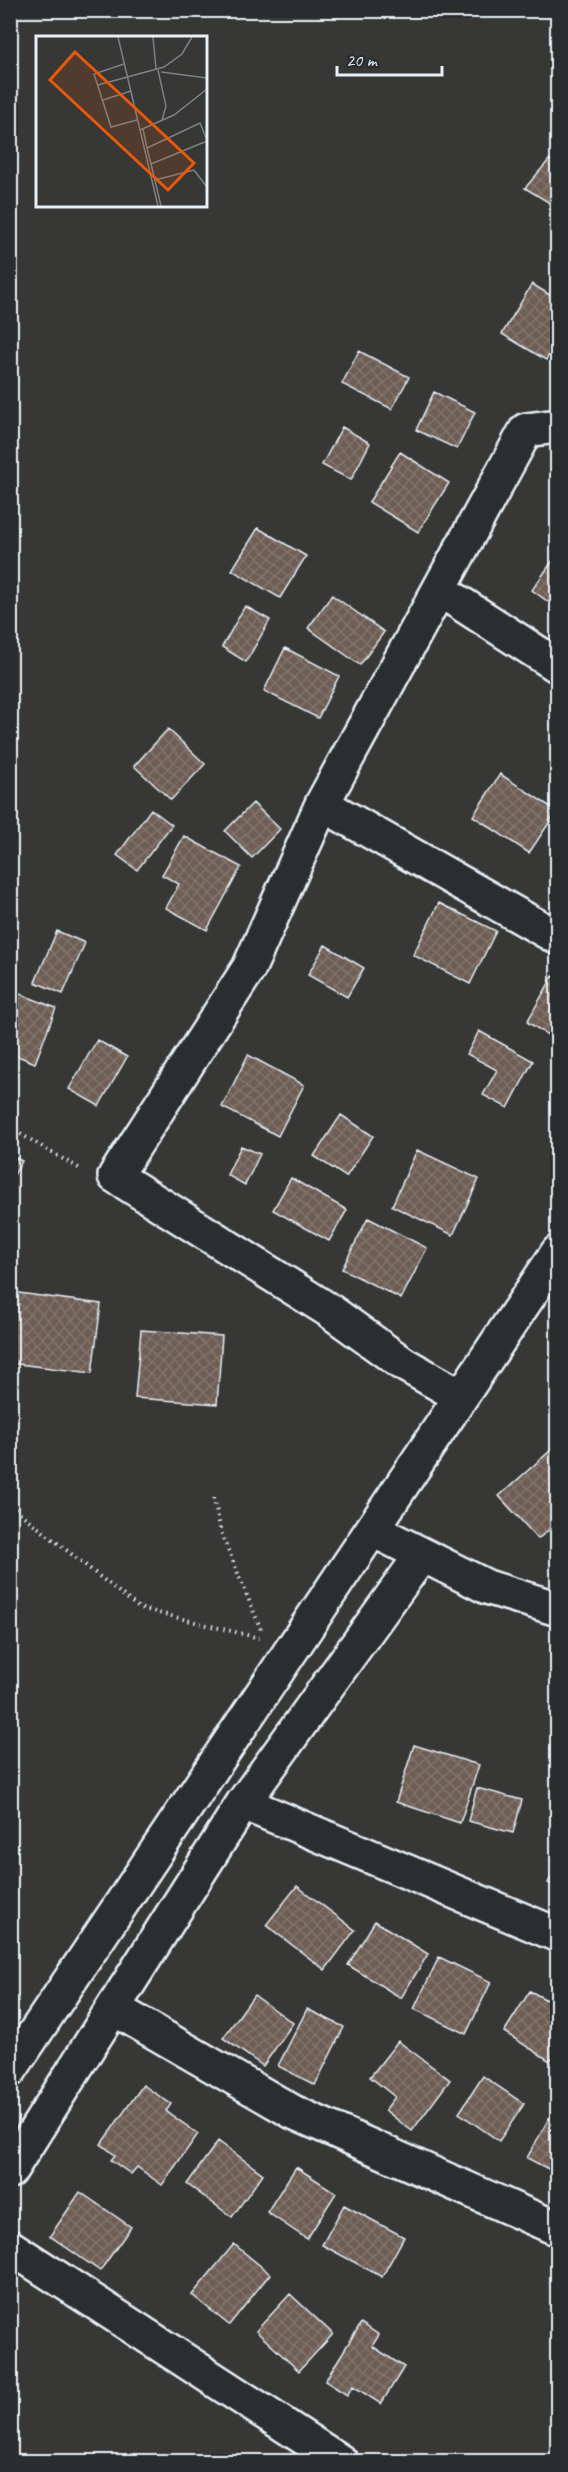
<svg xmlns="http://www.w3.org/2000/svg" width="568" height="2472" font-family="Caveat,sans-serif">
<defs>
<pattern id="building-cross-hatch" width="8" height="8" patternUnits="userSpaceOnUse" patternTransform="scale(1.5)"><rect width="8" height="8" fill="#6d5d54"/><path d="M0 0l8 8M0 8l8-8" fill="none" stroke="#82756d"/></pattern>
</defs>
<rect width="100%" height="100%" fill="#373736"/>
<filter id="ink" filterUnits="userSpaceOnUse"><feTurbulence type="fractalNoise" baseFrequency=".0167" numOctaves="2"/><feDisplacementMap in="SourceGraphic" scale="12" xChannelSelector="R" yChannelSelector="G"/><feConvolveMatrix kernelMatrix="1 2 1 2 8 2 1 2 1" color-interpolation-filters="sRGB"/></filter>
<g filter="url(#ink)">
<path fill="url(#building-cross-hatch)" stroke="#e8f1f8" stroke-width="1.5" d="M550,159L558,164V208L525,188Z
M532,284L558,300V340L546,360L502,334Z
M359,351L409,377L392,409L342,384Z
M434,392L475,412L457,449L416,430Z
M342,427L370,443L351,480L322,465Z
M400,452L449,483L418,532L369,502Z
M258,528L306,556L280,598L232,570Z
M558,553V609L532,590Z
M332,595L384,632L360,665L308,628Z
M245,606L270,620L246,662L222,647Z
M285,648L339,676L318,718L264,691Z
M168,729L205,764L171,800L134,766Z
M500,774L557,811L529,853L473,816Z
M253,803L280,829L252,858L225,831Z
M151,809L172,825L137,870L117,855Z
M184,836L241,867L207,930L166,908L179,884L162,875Z
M439,903L496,931L470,984L413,955Z
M57,931L85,943L63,994L35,982Z
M325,945L364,968L347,997L308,975Z
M553,976L558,979V1024L551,1037L527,1022Z
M10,990L56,1008L35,1063L10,1053Z
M479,1031L533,1061L508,1108L483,1095L497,1070L467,1054Z
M97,1040L127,1057L99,1106L69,1089Z
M248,1055L304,1085L278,1136L222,1107Z
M341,1115L373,1136L346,1177L314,1156Z
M241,1146L260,1154L245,1185L227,1175Z
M417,1150L479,1179L453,1235L392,1206Z
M10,1155L22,1161L10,1182Z
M291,1178L347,1210L329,1241L273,1210Z
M368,1218L427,1248L401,1299L342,1269Z
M11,1292L101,1304L92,1373L10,1363Z
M141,1330L222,1336L217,1404L135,1398Z
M558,1444V1522L538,1539L499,1496Z
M414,1745L479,1765L460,1823L396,1802Z
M477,1788L522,1800L513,1833L468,1821Z
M558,1865V1888L548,1883Z
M297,1886L355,1930L325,1970L266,1925Z
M375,1921L428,1954L401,1998L348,1965Z
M439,1957L491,1982L466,2034L414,2009Z
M530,1991L558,2006V2049L550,2061L504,2032Z
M254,1995L293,2023L263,2066L223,2038Z
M307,2009L344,2027L315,2085L278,2066Z
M398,2041L450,2080L412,2131L385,2110L395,2097L370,2077Z
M483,2076L524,2104L499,2141L459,2113Z
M143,2085L171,2104L166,2111L198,2134L162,2185L137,2167L131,2174L111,2160L115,2155L101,2144Z
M552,2113L558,2116V2174L527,2158Z
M218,2141L263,2174L232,2217L187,2184Z
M296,2167L336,2193L307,2239L267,2212Z
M80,2192L131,2227L100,2271L50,2236Z
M344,2205L404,2237L382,2277L322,2245Z
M234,2244L270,2274L229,2325L192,2295Z
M290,2294L333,2334L299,2371L256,2331Z
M361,2323L379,2335L372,2346L404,2367L381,2404L353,2386L347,2395L325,2381Z"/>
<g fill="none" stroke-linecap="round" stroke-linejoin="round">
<g stroke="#e8f1f8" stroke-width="38">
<path id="minor" d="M440,590L558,666
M322,804L558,938
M460,1396L402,1363L330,1311L115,1176L249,968L322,804L526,430L558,426
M373,1530L487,1587L558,1609
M243,1803L421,1556
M113,2008L243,1803L558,1935
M10,2070L558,1252
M10,2171L113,2008L293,2112L558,2229
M10,2247L341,2462"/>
</g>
<path stroke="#e8f1f8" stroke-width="4" stroke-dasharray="1.5 4.5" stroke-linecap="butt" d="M10,1128L82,1170
M214,1498L221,1532L262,1632
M10,1505L139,1608L259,1638"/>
<use href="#minor" stroke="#2a2d2e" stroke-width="33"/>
</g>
</g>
<g transform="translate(36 36)">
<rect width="171" height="171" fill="#373736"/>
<path fill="none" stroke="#7e8184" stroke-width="1.5" d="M82,1L122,170M117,1L120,33M88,28L58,38L75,91L101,84M122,34L130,70L126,84M125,36L171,42M62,49L128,31L146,18L156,1M67,64L95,55M107,93L111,112M104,94L138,79L171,53M115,128L111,112L164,87L171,104M119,144L158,134L171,151M125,170L115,128L171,105"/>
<path fill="#e8590c" fill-opacity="0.15" stroke="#e8590c" stroke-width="3" d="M39,16L158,127L132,154L14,44Z"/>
<rect width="171" height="171" fill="none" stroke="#e8f1f8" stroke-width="3"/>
</g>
<rect width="568" height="2472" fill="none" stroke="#2a2d2e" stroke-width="36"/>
<rect x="18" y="18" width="532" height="2436" fill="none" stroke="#e8f1f8" stroke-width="2" filter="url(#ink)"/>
<path d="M337 66v9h105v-9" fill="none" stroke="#e8f1f8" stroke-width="3"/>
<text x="346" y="66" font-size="18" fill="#e8f1f8" stroke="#2a2d2e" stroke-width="4.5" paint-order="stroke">20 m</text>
</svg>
